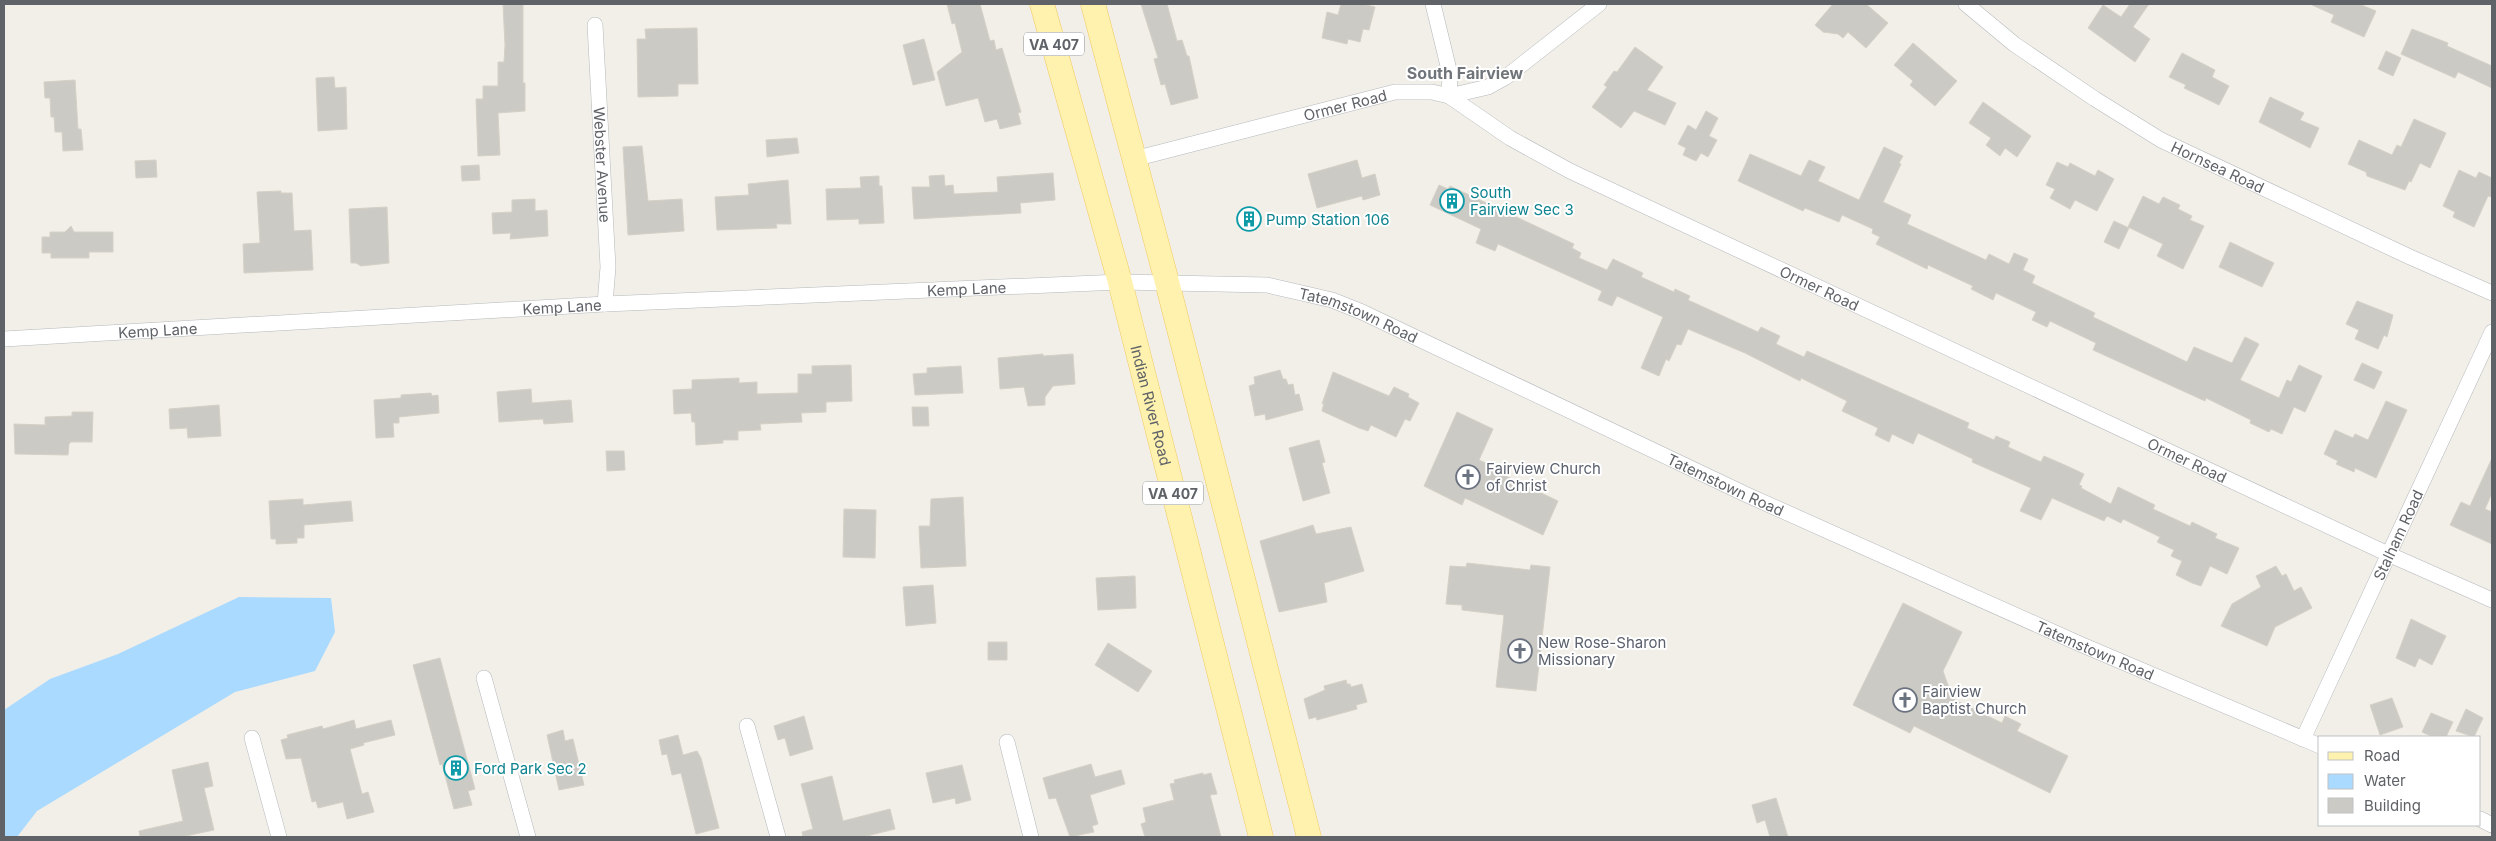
<svg xmlns="http://www.w3.org/2000/svg" width="2496" height="841" font-family="Inter,sans-serif">
<rect width="100%" height="100%" fill="#f1efe8"/>
<path fill="#aadaff" d="M239,597L331,598L335,632L315,671L235,692L37,811L17,837H4V710L50,679L118,654Z"/>
<path fill="#cccac5" stroke="#d6d1c6" d="M503,4H523V83H525V111L498,113L500,155L478,156L476,99H483V86H498V62H504L505,45Z
M947,4H980L990,41L994,40L996,50L1002,48L1021,112L1018,113L1021,124L1000,129L997,119L985,122L978,98L946,106L937,72L962,52L955,23L952,24Z
M1141,4H1167L1177,41L1182,40L1187,56H1189L1198,98L1171,105L1165,84L1161,85L1154,59L1158,58Z
M1341,4H1362L1375,7L1369,30L1363,29L1360,42L1348,39L1347,44L1322,38L1327,12L1338,15Z
M1833,4H1866L1888,23L1866,48L1848,32L1843,38L1838,34L1823,32L1815,25Z
M2130,4H2149L2133,27L2150,39L2135,62L2088,28L2103,5L2121,17Z
M2310,4H2359L2376,11L2364,37L2333,23L2331,22L2334,15Z
M697,28L698,84H678V96L638,97L637,39H646L645,29Z
M2412,29L2448,43L2447,46L2492,66V88L2458,72L2455,78L2401,54Z
M924,39L935,80L913,85L903,45Z
M1913,43L1957,81L1935,106L1910,85L1913,81L1894,65Z
M1635,47L1663,67L1647,90L1676,103L1665,125L1634,111L1621,128L1592,107L1607,87L1604,85L1614,71L1617,72Z
M2386,51L2401,58L2393,76L2378,69Z
M2182,53L2215,70L2212,77L2229,86L2219,105L2184,88L2186,85L2169,77Z
M334,77L335,88L346,87L347,129L318,131L316,78Z
M75,80L78,129H81L83,150L63,151L62,132H55L54,117H51L50,98H45L44,82Z
M2270,97L2304,113L2300,120L2319,128L2310,148L2259,122Z
M1983,102L2031,136L2017,157L2005,148L2000,156L1986,145L1991,138L1969,123Z
M1706,111L1718,118L1709,136L1717,140L1708,157L1701,153L1696,161L1683,155L1686,148L1678,144L1688,125L1696,130Z
M2414,119L2446,133L2430,168L2420,163L2411,182L2409,181L2405,190L2367,176L2366,172L2348,164L2359,140L2392,155L2397,145L2401,147Z
M797,138L799,153L767,157L766,140Z
M642,146L648,201L682,199L684,231L628,235L623,147Z
M1884,147L1903,156L1899,163L1901,164L1883,202L1911,215L1907,224L1986,260L1989,254L2009,264L2014,253L2028,259L2023,270L2035,276L2032,283L2095,313L2093,317L2187,362L2194,347L2232,363L2245,337L2259,344L2240,380L2279,398L2287,380L2291,382L2299,365L2322,376L2305,412L2294,407L2282,434L2271,429L2269,432L2250,423L2251,420L2206,398L2205,401L2093,350L2096,343L2050,321L2047,327L2032,320L2036,312L1996,293L1993,300L1971,289L1973,286L1928,265L1927,269L1876,244L1880,237L1872,233L1873,229L1842,215L1839,222L1805,208L1803,211L1738,181L1750,154L1801,176L1809,160L1825,167L1818,181L1859,200Z
M156,160L157,177L136,178L135,161Z
M1357,160L1362,178L1375,174L1380,195L1363,200L1362,196L1317,208L1308,174Z
M2057,162L2068,167L2070,163L2095,176L2098,170L2114,179L2097,211L2075,200L2070,209L2050,198L2055,189L2046,185Z
M479,165L480,180L462,181L461,166Z
M2459,170L2476,178L2479,172L2492,178V197L2488,196L2474,227L2453,217L2455,212L2443,206Z
M1053,173L1055,200L1020,203L1021,213L914,219L912,187H930L929,176L944,175L945,186L953,185L954,194L998,192L997,177Z
M879,176V186H882L884,223L859,224V219L827,220L826,189L861,188L860,177Z
M788,180L791,224H776L777,228L717,230L715,197L749,195L748,184Z
M1439,185L1448,189L1450,186L1574,244L1572,248L1581,253L1579,258L1607,270L1613,259L1643,273L1641,277L1674,292L1675,289L1690,296L1688,300L1758,332L1761,327L1780,336L1776,344L1804,357L1807,351L1969,423L1967,428L1994,440L1996,436L2010,442L2008,447L2041,462L2044,456L2067,466L2084,474L2079,485L2082,486L2081,488L2111,504L2118,487L2155,505L2153,509L2190,526L2192,522L2217,534L2215,538L2239,548L2227,574L2210,566L2201,586L2192,583L2176,575L2182,561L2171,556L2174,550L2157,542L2160,537L2123,519L2121,523L2107,516L2104,521L2052,498L2041,520L2020,511L2031,488L1972,462L1973,459L1918,433L1913,444L1892,434L1889,442L1875,435L1878,428L1842,411L1847,401L1801,378L1800,381L1745,353L1688,329L1681,345L1677,344L1669,361L1666,359L1659,376L1641,368L1663,317L1617,296L1612,306L1598,300L1602,291L1498,244L1495,251L1476,243L1481,229L1430,205Z
M281,191V193H292L294,231L311,230L313,270L244,273L243,244L260,243L257,192Z
M2143,196L2159,204L2163,197L2180,205L2178,209L2192,216L2190,220L2204,226L2183,269L2157,256L2163,244L2128,227Z
M535,199V211L547,210L548,236L510,239L511,233L493,234L492,213L512,212V200Z
M387,207L389,263L361,266L356,263H351L349,209Z
M2114,221L2129,228L2119,249L2104,242Z
M71,226L74,232H113V252H89V258H51V253H42V237H50V232H65Z
M2230,242L2274,263L2262,287L2219,267Z
M2357,301L2393,315L2387,337L2384,335L2378,349L2355,339L2359,330L2346,324Z
M1043,354V356L1073,354L1075,384L1053,386L1045,397V405L1028,406L1024,387L1000,389L998,358Z
M2362,363L2382,372L2374,389L2354,380Z
M851,365L852,401L826,402V412L801,413L802,422L760,424L761,430L738,431V440H723V443L696,445L695,422H692L691,413L674,414L673,390L692,389V380L739,378V383L757,382V394L798,393V374H812V366Z
M961,366L963,393L915,395L913,374L927,373V368Z
M1280,370L1283,379H1286L1288,385L1293,384L1295,395L1299,394L1303,410L1266,420L1265,414L1255,416L1249,386L1255,384L1254,377Z
M1333,372L1389,396L1394,387L1409,394L1408,397L1419,403L1410,421L1405,419L1396,437L1371,425L1368,431L1359,428L1322,411L1324,403L1322,404Z
M531,389L532,403L571,400L573,422L544,424L543,419L499,422L497,392Z
M431,393L432,396L438,395L439,413L399,417V423H393L394,437L376,438L374,400L401,398V395Z
M2386,401L2407,410L2376,478L2355,468L2354,472L2336,464L2338,461L2324,454L2335,430L2353,438L2355,434L2368,440Z
M219,405L221,436L188,438L187,428L170,429L169,409Z
M912,407H928L929,426H913Z
M72,412H93L92,442H71L69,444L68,455L15,454L14,424L45,425V417L72,416Z
M1457,412L1493,429L1479,460L1490,465L1489,468L1558,501L1543,535L1465,498L1462,505L1424,486Z
M1319,440L1325,462L1322,463L1330,493L1303,501L1289,448Z
M606,451H624L625,470L607,471Z
M2492,458V493L2485,509L2492,512V544L2450,525L2461,502L2470,506Z
M963,497L966,566L921,568L919,526H930L931,499Z
M303,499V505L351,501L353,521L304,525V538H297V543L276,544V539H271L269,501Z
M844,509L876,510L875,558L843,557Z
M1313,525L1316,534L1351,527L1364,571L1324,583L1327,602L1279,612L1260,541Z
M1467,563L1530,570L1531,565L1550,567L1536,691L1496,687L1504,615L1462,610V605L1446,604L1450,566L1466,567Z
M2276,566L2282,576L2286,574L2294,591L2301,587L2312,608L2275,627L2267,646L2221,626L2232,604L2261,587L2256,576Z
M1135,576L1136,608L1098,610L1096,578Z
M933,585L936,623L906,626L903,587Z
M1903,603L1962,632L1943,671L1953,699L2002,723L2005,716L2021,724L2017,731L2068,756L2050,793L1914,726L1910,733L1853,705Z
M2411,619L2446,636L2432,665L2419,658L2415,667L2396,658Z
M988,642H1007V660H988Z
M1108,643L1152,671L1138,692L1095,665Z
M440,658L475,789L468,791L472,805L454,809L442,764L440,765L413,665Z
M1346,680L1347,684H1350L1351,687L1362,684L1367,702L1356,705L1357,709L1317,720L1316,717L1309,719L1304,699L1325,690L1324,686Z
M2392,698L2403,727L2380,735L2370,705Z
M2466,709L2483,718L2474,737L2456,731Z
M2431,713L2453,722L2446,737H2433L2422,732Z
M804,716L813,749L790,756L785,738L778,740L774,726Z
M354,720L356,729L391,720L395,735L363,743L364,745L350,749L362,794L368,792L374,812L347,819L343,802L318,808L316,801L312,802L301,758L286,759L281,740L288,738L287,735L322,726L323,729Z
M563,730L565,741L573,739L584,785L559,790L547,735Z
M678,735L683,755L697,751L701,758L719,828L696,834L681,773L672,775L667,754L662,755L659,740Z
M208,762L213,786L204,788L214,830L181,837H140L139,831L183,821L172,770Z
M1091,764L1095,777L1121,770L1125,784L1090,795L1098,824L1092,826L1094,832L1070,837L1056,798L1049,799L1043,778Z
M962,765L971,800L956,804L955,798L933,803L926,773Z
M1203,773V775L1211,773L1217,794L1210,795L1221,837H1145L1141,824L1146,822L1143,808L1174,800L1170,784L1175,783L1174,780Z
M832,776L843,821L890,809L895,829L863,837H803L802,832L813,829L801,784Z
M1776,798L1788,837H1770L1765,820L1757,823L1752,805Z"/>
<g fill="none" stroke-linecap="round" stroke-linejoin="round">
<g stroke="#b5b8bc" stroke-width="16">
<g id="street">
<path d="M1433,4L1450,74L1449,96L1488,87L1506,77L1599,4"/>
<path id="s1" d="M1966,4L2014,44L2095,99L2161,140L2410,257L2492,293"/>
<path id="s2" d="M595,25L608,267L605,304"/>
<path id="s3" d="M1134,159L1395,92H1432L1449,96L1510,138L1570,171L2388,554L2492,600"/>
<path id="s4" d="M4,339L605,304L1120,282L1267,285L1332,300L1362,312L1745,494L2080,644L2320,746"/>
<path d="M484,678L528,837"/>
<path d="M747,726L778,837"/>
<path d="M252,738L279,837"/>
<path id="s5" d="M2303,739L2492,332"/>
<path d="M1007,742L1031,837"/>
<path d="M2480,819L2492,825"/>
</g>
</g>
<g stroke="#f2c960" stroke-width="25">
<g id="primary">
<path id="s6" d="M1042,4L1120,282L1261,837"/>
<path d="M1093,4L1167,282L1309,837"/>
</g>
</g>
<use href="#street" stroke="#fff" stroke-width="15"/>
<use href="#primary" stroke="#fff2af" stroke-width="24"/>
</g>
<defs>
<g id="building-ring" transform="scale(1.25)"><circle r="9.5" fill="#fff" stroke="#0f9aa8" stroke-width="1.5"/><path d="M-4-6H4V6H1V3H-1V6H-4ZM-2.5-4.3h1.7v1.8h-1.7ZM.8-4.3h1.7v1.8H.8ZM-2.5-1h1.7V.8h-1.7ZM.8-1h1.7V.8H.8Z" fill="#0f9aa8"/></g>
<g id="church-ring" transform="scale(1.25)"><circle r="9.5" fill="#fff" stroke="#6b7280" stroke-width="1.5"/><path d="M-1.2-6h2.4v3.5h3.3v2.4h-3.3V6h-2.4V-.1h-3.3v-2.4h3.3Z" fill="#6b7280"/></g>
</defs>
<g fill-rule="evenodd">
<use href="#building-ring" x="1452" y="201"/>
<use href="#building-ring" x="1249" y="219"/>
<use href="#church-ring" x="1468" y="477"/>
<use href="#church-ring" x="1520" y="651"/>
<use href="#church-ring" x="1905" y="700"/>
<use href="#building-ring" x="456" y="768"/>
</g>
<g text-anchor="middle" dominant-baseline="central" stroke-width="4" stroke-linejoin="round" paint-order="stroke">
<g fill="#fff" stroke="#8f9295" stroke-width="1">
<rect x="1024" y="32.5" width="60" height="23" rx="4"/>
<rect x="1143" y="481.5" width="60" height="23" rx="4"/>
</g>
<g font-size="14" font-weight="bold" fill="#5f6368">
<text x="1054" y="44">VA 407</text>
<text x="1173" y="493">VA 407</text>
</g>
<g font-size="15" fill="#5f6368" stroke="#fff">
<text stroke="none"><textPath href="#s3" startOffset="218">Ormer Road</textPath></text>
<text stroke="none"><textPath href="#s2" startOffset="140">Webster Avenue</textPath></text>
<text stroke="none"><textPath href="#s1" startOffset="301">Hornsea Road</textPath></text>
<text stroke="none"><textPath href="#s3" startOffset="742">Ormer Road</textPath></text>
<text stroke="none"><textPath href="#s4" startOffset="964">Kemp Lane</textPath></text>
<text stroke="none"><textPath href="#s4" startOffset="559">Kemp Lane</textPath></text>
<text stroke="none"><textPath href="#s4" startOffset="1361">Tatemstown Road</textPath></text>
<text stroke="none"><textPath href="#s4" startOffset="154">Kemp Lane</textPath></text>
<text stroke="none"><textPath href="#s6" startOffset="416">Indian River Road</textPath></text>
<text stroke="none"><textPath href="#s3" startOffset="1148">Ormer Road</textPath></text>
<text stroke="none"><textPath href="#s4" startOffset="1766">Tatemstown Road</textPath></text>
<text stroke="none"><textPath href="#s5" startOffset="225">Stalham Road</textPath></text>
<text stroke="none"><textPath href="#s4" startOffset="2171">Tatemstown Road</textPath></text>
</g>
<g font-size="15" fill="#0d838f" stroke="#fff" text-anchor="start">
<text x="1470" y="192">South<tspan x="1470" dy="17">Fairview Sec 3</tspan></text>
<text x="1266" y="219">Pump Station 106</text>
<text x="474" y="768">Ford Park Sec 2</text>
</g>
<g font-size="15" fill="#5b616d" stroke="#fff" text-anchor="start">
<text x="1486" y="468">Fairview Church<tspan x="1486" dy="17">of Christ</tspan></text>
<text x="1538" y="642">New Rose-Sharon<tspan x="1538" dy="17">Missionary</tspan></text>
<text x="1922" y="691">Fairview<tspan x="1922" dy="17">Baptist Church</tspan></text>
</g>
<g font-size="16" font-weight="bold" fill="#70757a" stroke="#fff">
<text x="1465" y="73">South Fairview</text>
</g>
</g>
<rect width="2496" height="841" fill="none" stroke="#5f6368" stroke-width="10"/>
<rect x="2318" y="736" width="162" height="90" fill="#ffffff" stroke="#bfc1c3"/>
<rect x="2328" y="752" width="25" height="8" fill="#fff2af" stroke="#bfc1c3"/>
<text x="2364" y="761" font-size="15" fill="#5f6368">Road</text>
<rect x="2328" y="774" width="25" height="15" fill="#aadaff" stroke="#bfc1c3"/>
<text x="2364" y="786" font-size="15" fill="#5f6368">Water</text>
<rect x="2328" y="798" width="25" height="15" fill="#cccac5" stroke="#bfc1c3"/>
<text x="2364" y="811" font-size="15" fill="#5f6368">Building</text>
</svg>
